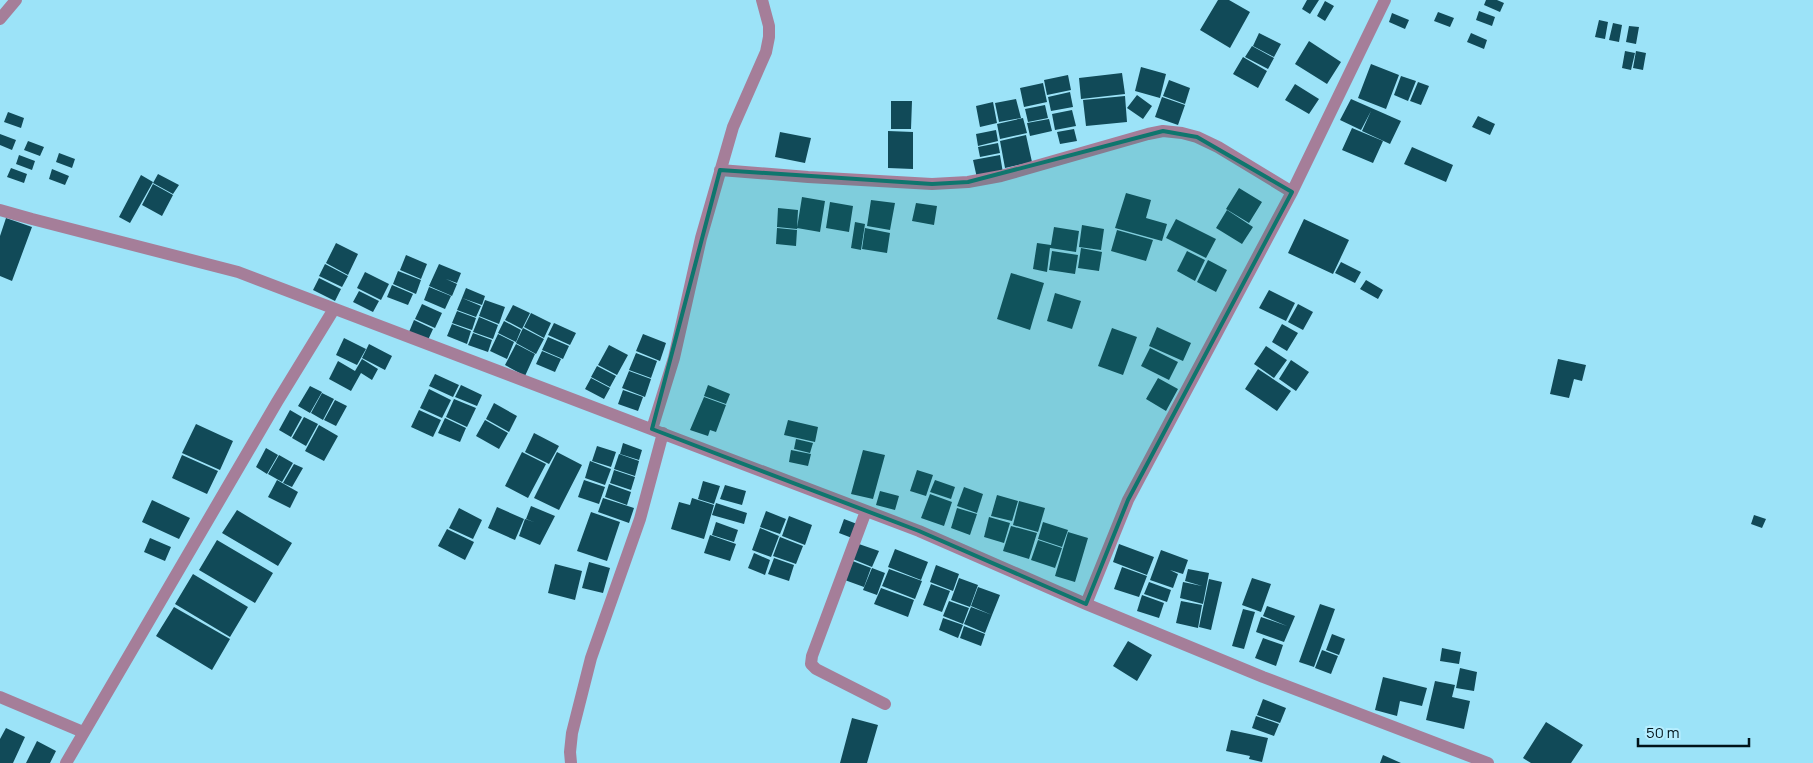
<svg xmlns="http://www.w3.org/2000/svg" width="1813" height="763" font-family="Manrope,sans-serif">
<rect width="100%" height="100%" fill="#9ce3f8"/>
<path fill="#114a58" d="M1218,0H1229L1250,12L1230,48L1200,30Z
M1307,0H1319L1310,14L1302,9Z
M1486,0H1497L1504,3L1500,12L1484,5Z
M1325,1L1334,6L1325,21L1317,16Z
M1479,11L1495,17L1492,26L1476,20Z
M1438,12L1454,18L1450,27L1434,21Z
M1392,13L1409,20L1405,29L1389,22Z
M1599,20L1608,22L1605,39L1595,37Z
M1613,23L1622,25L1619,42L1609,40Z
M1629,26L1639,27L1636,44L1626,42Z
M1259,33L1281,44L1274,57L1253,46Z
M1471,33L1487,40L1484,49L1467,42Z
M1309,41L1341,62L1327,84L1295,64Z
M1252,46L1274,58L1268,69L1245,57Z
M1625,51L1635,53L1631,70L1622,68Z
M1636,51L1646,53L1643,70L1633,68Z
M1243,57L1267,71L1258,88L1233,74Z
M1371,64L1399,75L1386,109L1358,98Z
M1141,67L1166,74L1160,98L1135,91Z
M1122,73L1125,94L1081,99L1079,78Z
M1068,75L1071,90L1047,95L1044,80Z
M1401,76L1416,81L1408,101L1394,95Z
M1169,80L1190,88L1185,104L1163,96Z
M1418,82L1429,86L1421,105L1410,101Z
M1043,83L1047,102L1024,107L1020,88Z
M1295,84L1319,99L1309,114L1285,100Z
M1070,92L1073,107L1051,111L1048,97Z
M1137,95L1152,106L1143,119L1127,108Z
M1125,96L1127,122L1086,126L1083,100Z
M1162,97L1185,105L1178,125L1155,117Z
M1016,99L1021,118L999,122L995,103Z
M1351,99L1401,121L1390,144L1362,131L1371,111L1361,130L1340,120Z
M891,101H912L911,129H891Z
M993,102L997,123L980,127L976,106Z
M1045,105L1048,118L1028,122L1025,109Z
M1072,110L1076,126L1055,130L1052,114Z
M8,112L24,118L21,128L4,122Z
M1478,116L1495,124L1490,135L1472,127Z
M1023,118L1027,133L1000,139L997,124Z
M1049,119L1052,131L1030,136L1027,123Z
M1352,128L1383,141L1373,163L1342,150Z
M1074,129L1077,141L1060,144L1057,132Z
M996,130L998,141L978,146L976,134Z
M888,131L913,132V169L888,168Z
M780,132L811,138L805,163L775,157Z
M0,134L16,140L12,150L0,145Z
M1026,135L1032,162L1005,168L1000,141Z
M28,141L44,147L40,156L24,150Z
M998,143L1000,153L980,157L978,147Z
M1412,147L1453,165L1446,182L1404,164Z
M59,153L75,159L72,168L56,162Z
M19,155L35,161L32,170L16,164Z
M1000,155L1003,173L977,178L973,160Z
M11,168L27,174L24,183L7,177Z
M52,169L69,176L65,185L49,179Z
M158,174L179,185L173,194L153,183Z
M141,175L153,182L130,223L119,217Z
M153,184L173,195L162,216L142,205Z
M1239,188L1262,202L1249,223L1226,209Z
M1126,193L1151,200L1146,218L1167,224L1162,241L1115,228Z
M802,197L825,201L820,232L797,228Z
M871,200L895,203L890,230L867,226Z
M830,202L853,206L849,232L826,228Z
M916,203L937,206L934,225L912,221Z
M778,208L798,210L797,229L777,227Z
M1227,210L1253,227L1242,244L1216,228Z
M6,218L32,227L12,281L0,276V236Z
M1176,219L1216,239L1206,258L1166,238Z
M1304,219L1349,240L1333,274L1288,253Z
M855,222L865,224L861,250L851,248Z
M1082,225L1104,229L1101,250L1079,247Z
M1054,227L1079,231L1076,252L1050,248L1047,272L1033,269L1037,243L1051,245Z
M777,228L797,230L796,246L776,244Z
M865,228L890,233L887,253L862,249Z
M1117,230L1153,240L1146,261L1111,251Z
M336,243L358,254L348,275L326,263Z
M1081,248L1102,252L1099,271L1078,268Z
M1052,251L1078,255L1075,274L1049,270Z
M1187,251L1205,260L1195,281L1177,271Z
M406,255L427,264L421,279L400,270Z
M1208,260L1227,270L1216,292L1197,282Z
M1341,262L1361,272L1355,283L1335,273Z
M325,264L348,276L342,287L319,276Z
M439,264L461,273L457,283L446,279L457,284L452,296L429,286Z
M398,271L421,280L416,294L393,284Z
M365,272L389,284L381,300L357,288Z
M1011,273L1044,283L1030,330L997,319Z
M319,278L341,289L335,301L313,290Z
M1366,280L1383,290L1378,299L1360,289Z
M392,285L413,294L408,305L387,297Z
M429,287L451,296L445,309L424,300Z
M466,288L485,296L482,305L462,298Z
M1269,290L1295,303L1286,321L1259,308Z
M359,291L379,301L373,312L353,302Z
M1055,293L1081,301L1072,329L1047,321Z
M462,298L481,306L476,317L457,310Z
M485,300L505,307L499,324L479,316Z
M422,304L442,313L435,328L415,319Z
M1298,304L1313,312L1303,330L1288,322Z
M513,305L530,313L522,329L505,320Z
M457,311L476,318L472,330L452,323Z
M531,313L551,323L544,338L524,327Z
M479,317L498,325L493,339L473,332Z
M414,320L433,329L428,340L409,332Z
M504,321L521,330L516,342L498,333Z
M554,323L576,333L570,345L548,335Z
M452,324L471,331L467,344L447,336Z
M1282,324L1298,333L1287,351L1272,342Z
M1157,327L1191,343L1183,361L1149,346Z
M523,328L544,339L536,354L516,343Z
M1112,328L1137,337L1123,375L1098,366Z
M473,333L492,340L488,352L468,345Z
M498,334L514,342L507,359L490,351Z
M643,334L666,343L660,361L636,351Z
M548,337L569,346L563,359L542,350Z
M344,338L366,349L357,365L336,355Z
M369,344L392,356L385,370L362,358Z
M516,344L535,354L525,376L505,365Z
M609,345L628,355L617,375L598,365Z
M1266,346L1287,360L1274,378L1254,364Z
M1150,348L1178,362L1169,380L1141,366Z
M542,351L561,359L555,372L536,364Z
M636,353L657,361L651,378L629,370Z
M362,359L378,369L372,380L361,373L351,391L329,379L338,361L355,371Z
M1558,359L1586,365L1582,381L1574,379L1569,398L1550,394Z
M1291,360L1309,372L1296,391L1279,379Z
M597,366L616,376L610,387L591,377Z
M1258,369L1291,391L1277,411L1245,389Z
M629,371L651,379L645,397L622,388Z
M435,374L459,385L453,397L429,386Z
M591,378L610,388L604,399L585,389Z
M1158,378L1178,389L1166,411L1146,399Z
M461,385L482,395L477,406L455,397Z
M708,385L730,394L726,404L704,396Z
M310,386L322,392L310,413L298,406Z
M429,389L451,400L442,418L420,408Z
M623,390L643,397L638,411L618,404Z
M322,393L334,399L323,420L311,413Z
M704,397L726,405L716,432L710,430L708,436L690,430Z
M454,399L476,408L467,427L446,417Z
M335,400L347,406L336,426L324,420Z
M494,403L517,416L509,432L486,419Z
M290,410L302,417L291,437L279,430Z
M419,410L441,420L433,437L411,427Z
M304,417L318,424L306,446L292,438Z
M445,418L466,428L460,442L438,433Z
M485,420L508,433L499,449L476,436Z
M788,420L818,427L815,442L784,435Z
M196,424L233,441L220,470L182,453Z
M319,425L338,436L324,461L305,451Z
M534,433L559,446L549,464L525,452Z
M796,439L813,443L810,453L794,449Z
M623,443L642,450L639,460L620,454Z
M597,446L616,452L611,467L592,461Z
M266,448L278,455L267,474L256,467Z
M791,450L811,454L808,466L789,462Z
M863,450L885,455L873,499L851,494Z
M522,452L546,464L528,498L505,486Z
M557,452L582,465L559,510L534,498Z
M619,454L639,461L635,476L614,469Z
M182,455L218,471L207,494L172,478Z
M279,455L293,463L282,482L268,474Z
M590,461L611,469L605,485L585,478Z
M294,464L303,468L292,487L283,483Z
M614,470L635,477L631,490L610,483Z
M917,470L933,475L926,496L910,491Z
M277,480L298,492L290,508L268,497Z
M584,480L605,487L599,504L578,497Z
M935,480L955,487L951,499L930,492Z
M703,481L720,486L714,504L698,499Z
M609,484L631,492L627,505L605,497Z
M725,485L746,491L742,505L720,499Z
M964,487L983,494L977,513L957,506Z
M880,491L899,496L895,510L876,505Z
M930,494L952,502L944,526L921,518Z
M997,495L1018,501L1012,521L991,516Z
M603,498L634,508L629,523L598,512Z
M692,498L714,505L704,539L671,529L679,502L690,505Z
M152,500L190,518L179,539L142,522Z
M1019,501L1045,508L1038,532L1013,525Z
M716,503L747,513L744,524L712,515Z
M531,506L555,516L540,545L519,536L525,519L534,522L526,519Z
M497,507L524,519L515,540L488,528Z
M459,508L482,520L473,539L449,528Z
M957,508L977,514L970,535L951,528Z
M237,510L292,543L278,566L222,533Z
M766,511L786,519L780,534L760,527Z
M591,512L620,522L607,561L577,551Z
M1754,515L1766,519L1762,528L1751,524Z
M789,516L812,525L805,545L782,536Z
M989,517L1010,523L1004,543L984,537Z
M844,519L857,524L852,538L839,533Z
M716,522L738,530L734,542L712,535Z
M1043,522L1068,530L1062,547L1038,539Z
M1011,526L1037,533L1029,559L1003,551Z
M760,528L779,536L771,557L752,550Z
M447,529L474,542L465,560L438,546Z
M1068,532L1088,538L1075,582L1055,576Z
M710,535L736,544L730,561L704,553Z
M780,537L803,546L796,564L773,556Z
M150,538L171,547L165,561L144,552Z
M217,540L273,573L255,603L199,570Z
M1038,540L1062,548L1055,568L1031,560Z
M856,543L879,551L872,567L850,558Z
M1119,544L1154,557L1147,575L1113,562Z
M895,549L928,562L921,580L888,567Z
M1161,550L1188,560L1183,574L1170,570L1178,574L1173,588L1150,580Z
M754,553L770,560L765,575L748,568Z
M774,558L794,565L789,581L768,574Z
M850,560L871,568L864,587L842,579Z
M589,562L610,568L603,593L582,588Z
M555,564L582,571L575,600L548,593Z
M936,565L959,574L953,591L930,582Z
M1122,567L1147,576L1139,597L1114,589Z
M872,568L885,573L877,595L863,590Z
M889,569L922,581L915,599L882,586Z
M1188,569L1209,573L1203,604L1180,598L1183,582L1202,586L1185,581Z
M193,574L248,607L230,637L175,604Z
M959,578L978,585L970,607L951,600Z
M1252,578L1271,584L1261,612L1242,605Z
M1209,579L1222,582L1211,630L1199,627Z
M1149,582L1171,590L1167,602L1144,594Z
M931,584L950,591L942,612L923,605Z
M978,587L1000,595L992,615L971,606Z
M881,588L914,600L908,617L874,604Z
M1142,595L1164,603L1159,618L1137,611Z
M949,601L969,608L963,624L943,616Z
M1181,601L1202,605L1198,628L1176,623Z
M1320,604L1335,609L1314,667L1299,662Z
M1267,606L1295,616L1284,642L1256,632L1261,617L1287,626L1263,616Z
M174,607L230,639L212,670L156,636Z
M971,607L992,615L985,633L964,624Z
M1243,609L1255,612L1244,649L1232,646Z
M943,618L963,625L958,638L939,630Z
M964,626L985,634L981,646L960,638Z
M1332,634L1345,639L1339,655L1326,650Z
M1263,638L1283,645L1276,666L1255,658Z
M1128,641L1152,655L1137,681L1113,666Z
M1442,648L1461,652L1459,664L1440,661Z
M1322,650L1338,656L1331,674L1315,668Z
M1460,668L1477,672L1474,691L1456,688Z
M1383,677L1427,688L1422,706L1400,701L1397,716L1375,710Z
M1435,681L1455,685L1452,697L1470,701L1464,729L1426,720Z
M1263,699L1286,708L1280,723L1257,715Z
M1256,716L1279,724L1274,736L1252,728Z
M852,718L878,725L867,763H840Z
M1546,722L1583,745L1571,763H1531L1523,758Z
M6,728L25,737L13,763H0V739Z
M1231,730L1268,738L1262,762L1249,759L1250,756L1226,751Z
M37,741L56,751L50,763H26Z
M1383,755L1401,763H1380Z"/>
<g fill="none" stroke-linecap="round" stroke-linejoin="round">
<path stroke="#a57e99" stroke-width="12" d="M0,19L16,0
M720,170L808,177L932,184L968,182L1001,176L1148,134L1163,131L1182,133L1197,137L1218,147L1292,192
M0,210L32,219L238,272L919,531L1086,604L1263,677L1488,763
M652,429L674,358L701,238L733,127L766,52L769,37V26L762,0
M866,511L812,656L811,664L816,669L885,704
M1086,604L1128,500L1292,192L1385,0
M0,697L83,732
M66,763L277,402L334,309
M571,763L570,752L572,733L591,658L640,519L663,433"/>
</g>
<path fill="#0f766e" fill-opacity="0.2" stroke="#0f766e" stroke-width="4" stroke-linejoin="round" d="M1163,131L1197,137L1292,192L1128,500L1086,604L919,531L652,429L720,170L932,184L968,182Z"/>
<path d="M1638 738v8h111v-8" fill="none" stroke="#001319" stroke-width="2.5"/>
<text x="1646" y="738" font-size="15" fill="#001319" stroke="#b6eeff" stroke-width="4" paint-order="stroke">50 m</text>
</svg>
